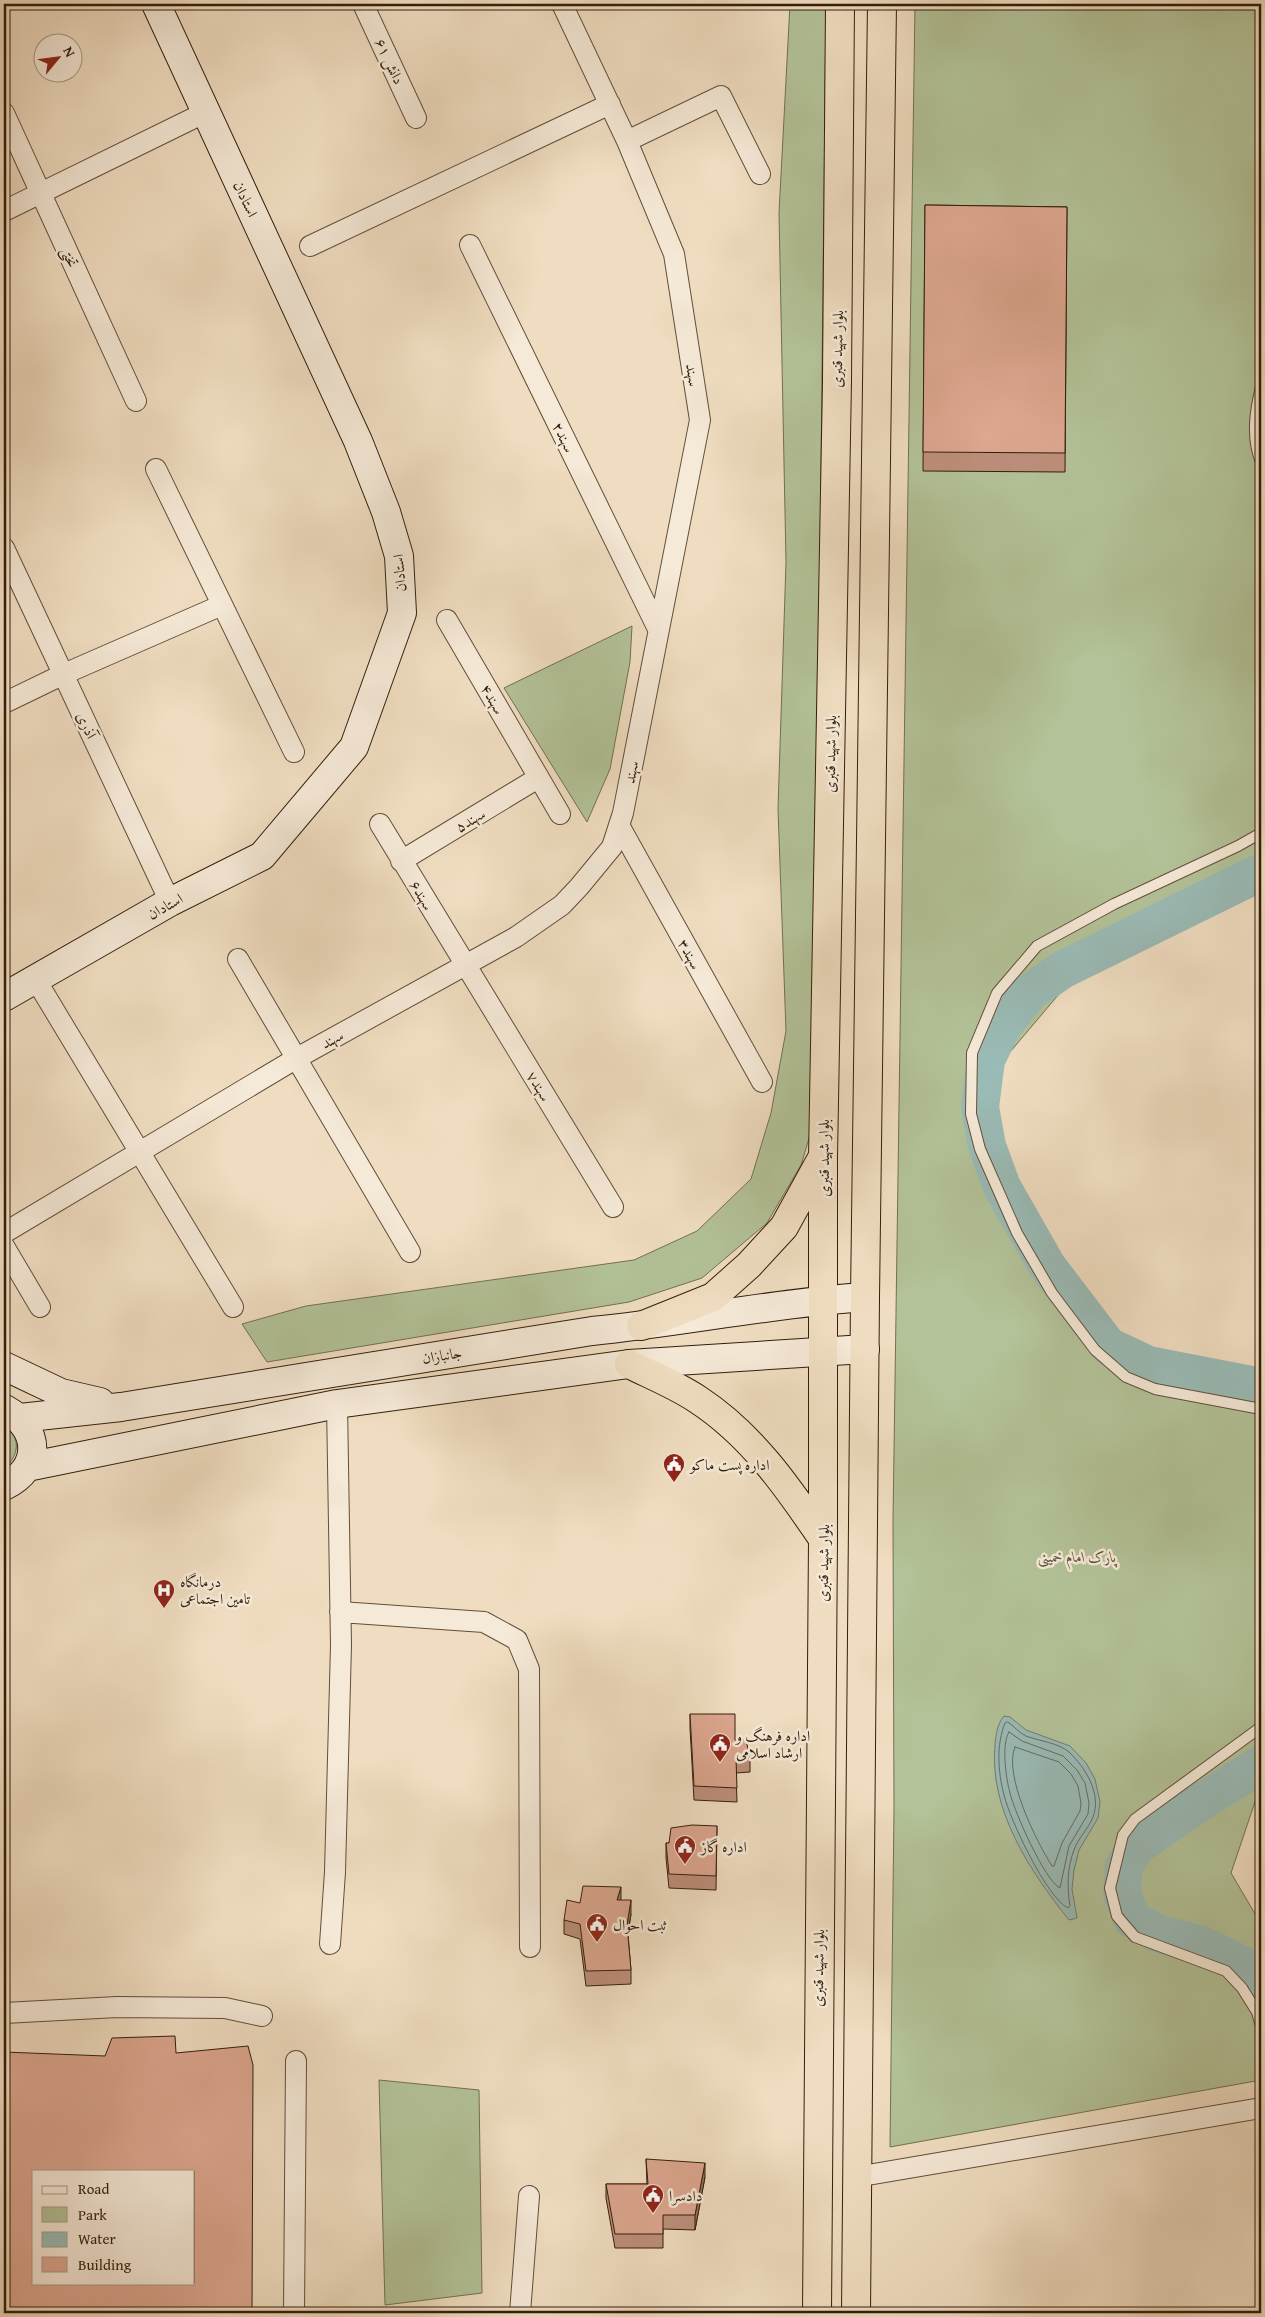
<svg xmlns="http://www.w3.org/2000/svg" width="1265" height="2317" font-family="'Gentium Book Plus',Amiri,serif">
<rect width="100%" height="100%" fill="#f0ddc1"/>
<filter id="stains"><feTurbulence type="fractalNoise" baseFrequency=".004" numOctaves="4"/><feColorMatrix values="0 0 0 0 .2 0 0 0 0 .09 0 0 0 0 .02 0 0 0 .5 -.17"/></filter>
<radialGradient id="worn" r=".72"><stop offset=".6" stop-color="#630" stop-opacity="0"/><stop offset="1" stop-color="#630" stop-opacity=".3"/></radialGradient>
<path fill="#b3c298" stroke="#727052" d="M790,4H826L816,930L811,1132L801,1165L767,1223L702,1278L629,1302L267,1362L242,1324L306,1306L634,1260L697,1231L751,1179L771,1113L786,1031L778,809L786,562L779,213Z
M915,4H1261V857L1152,913L1081,968L978,1090L1032,1254L1079,1326L1234,1377L1261,1382V1784L1231,1873L1261,1924V2080L890,2147L894,1809L893,1521Z
M632,626L630,662L610,769L587,822L504,688Z
M4,1424C21,1436 20,1456 4,1468Z
M379,2080L479,2090L482,2293L385,2305Z"/>
<path fill="#9abbb6" stroke="#707c72" d="M1004,1716L1010,1717L1026,1730L1070,1746L1086,1763L1095,1779L1100,1802L1098,1818L1079,1850L1074,1870L1072,1889L1077,1918L1069,1920C1030,1871 989,1810 995,1745C996,1735 997,1724 1004,1716Z"/>
<g fill="none" stroke-linecap="round" stroke-linejoin="round">
<path stroke="#666c60" stroke-width="1" d="M1008,1722C1014,1726 1019,1733 1026,1736C1039,1741 1059,1743 1069,1752C1085,1767 1102,1794 1093,1817C1089,1828 1078,1838 1074,1850C1067,1868 1067,1887 1070,1906L1068,1908C1047,1898 1010,1820 1004,1795C998,1772 996,1745 1005,1723Z
M1009,1732L1022,1741L1063,1756L1077,1770L1085,1783L1089,1803L1088,1814L1069,1846L1060,1888C1045,1881 1014,1811 1010,1793C1006,1778 1001,1745 1009,1732Z
M1015,1747L1059,1762L1071,1774L1078,1786L1081,1803L1080,1811L1062,1843L1054,1866H1052C1036,1841 1003,1774 1015,1747Z"/>
<path stroke="#9abbb6" stroke-width="38" d="M1261,872L1062,970L1029,993L1002,1027L986,1060L980,1107L987,1146L1002,1187L1047,1266L1108,1346L1148,1365L1261,1387
M1261,1764L1193,1807L1136,1847L1124,1866L1122,1894L1132,1919L1159,1934L1202,1945L1243,1965L1261,1991"/>
<g stroke="#624e38" stroke-width="12">
<path id="lane" d="M1261,387C1255,411 1251,438 1261,462
M1261,833L1238,846L1114,904L1037,946L997,993L972,1053L971,1114L980,1149L1017,1233L1052,1293L1095,1350L1126,1377L1155,1389L1261,1409
M1261,1727L1135,1819L1123,1835L1110,1888L1117,1916L1135,1937L1226,1971L1242,1988L1257,2012L1261,2026"/>
</g>
<g stroke="#624e38" stroke-width="22">
<path id="street" d="M363,4L416,118
M4,113L136,401
M627,141L721,96L760,174
M4,211L206,112
M470,245L658,629
M310,246L610,104
M156,469L294,752
M4,548L170,902
M447,620L560,814
M4,703L64,674L222,605
M380,824L613,1207
M619,825L762,1082
M401,861L538,778
M238,959L410,1252
M36,980L233,1307
M4,1233L297,1058L516,937L562,905L579,887L612,847L623,813L700,420L674,254L627,141L562,4
M4,1246L40,1307
M340,1612L484,1622L517,1640L529,1669L530,1947
M330,1944L335,1872L341,1645L337,1404
M4,2013L117,2007L225,2008L262,2016
M856,2177L1261,2108
M294,2313L296,2061
M520,2313L529,2196"/>
</g>
<g stroke="#321e0b" stroke-width="30">
<path id="secondary" d="M4,997L170,902L262,856L354,747L402,613L399,556L386,512L358,441L156,4
M4,1366L61,1393L100,1402
M20,1418L121,1407L592,1331C683,1322 774,1303 865,1297
M27,1467L337,1404L629,1364L865,1349
M4,1486C42,1468 41,1429 5,1409"/>
</g>
<g stroke="#321e0b" stroke-width="30">
<path id="highway" d="M641,1326L713,1297L749,1265L784,1227L822,1158
M629,1364C651,1375 676,1385 697,1399C751,1434 787,1486 823,1539
M817,2313L823,1539V1157L837,381L840,4
M856,2313L865,1297L882,4"/>
</g>
<use href="#lane" stroke="#f5e9d7" stroke-width="10"/>
<use href="#street" stroke="#f5e9d7" stroke-width="20"/>
<use href="#secondary" stroke="#f5e9d7" stroke-width="28"/>
<use href="#highway" stroke="#f0ddc1" stroke-width="28"/>
</g>
<path fill="#bd8f7b" stroke="#321e0b" d="M925,205L1067,207L1065,472L923,471Z
M690,1714L735,1740L750,1758V1772L736,1773L737,1802L694,1800L690,1728Z
M717,1826L716,1890L669,1888L666,1858V1843H669Z
M621,1900L631,1914L628,1934L631,1970V1984L586,1986L580,1939L564,1934V1920Z
M646,2159L705,2177L695,2230L663,2229V2248H615L606,2198V2184H647Z"/>
<path fill="#9a7464" stroke="#321e0b" d="M621,1887V1901L617,1900Z
M631,1900V1914L627,1939V1925Z
M705,2163V2177L695,2230V2215Z"/>
<path fill="#dca68f" stroke="#321e0b" fill-rule="evenodd" d="M925,205L1067,207L1065,453L923,452Z
M690,1714H735V1740H746L750,1758H736L737,1788L694,1786Z
M692,1825L717,1826L716,1876L669,1874L666,1843H669L671,1828Z
M583,1886L621,1887L617,1900H631L627,1925L631,1970L586,1971L580,1924L564,1920L567,1900L580,1903Z
M175,2036L176,2053L248,2046L253,2065L252,2313H4V2052L105,2056L112,2038ZM34,2171H194V2283H34Z
M646,2159L705,2163L695,2215H663V2234H615L606,2184H648Z"/>
<defs>
<g id="civic-pin" transform="scale(1.125)"><path d="M0 17L-7.5 6A9.5 9.5 0 1 1 7.5 6Z" fill="#8f2418" stroke="#f5e9d7"/><path d="M-.6-6.5H3V-4.5H.6V-3L4-1V1h2V6H-6V1h2V-1L-.6-3ZM-1.2 2.5V6h2.4V2.5Z" fill="#fff"/></g>
<g id="hospital-pin" transform="scale(1.125)"><path d="M0 17L-7.5 6A9.5 9.5 0 1 1 7.5 6Z" fill="#8f2418" stroke="#f5e9d7"/><path d="M-5-5h3v3.5h4V-5h3V5h-3V1.5h-4V5h-3Z" fill="#fff"/></g>
</defs>
<g fill-rule="evenodd">
<use href="#civic-pin" x="674" y="1464"/>
<use href="#hospital-pin" x="164" y="1590"/>
<use href="#civic-pin" x="720" y="1744"/>
<use href="#civic-pin" x="685" y="1846"/>
<use href="#civic-pin" x="597" y="1924"/>
<use href="#civic-pin" x="653" y="2195"/>
</g>
<g text-anchor="middle" dominant-baseline="central" stroke-width="5" stroke-linejoin="round" paint-order="stroke">
<g font-size="15" fill="#321e0b" stroke="#f5e9d7">
<text transform="translate(390 61) rotate(65)">دانش ۶۱</text>
<text transform="translate(246 199) rotate(65)">استادان</text>
<text transform="translate(70 257) rotate(66)">تختی</text>
<text transform="translate(837 349) rotate(-89)">بلوار شهید قنبری</text>
<text transform="translate(693 375) rotate(81)">سهند</text>
<text transform="translate(564 437) rotate(64)">سهند۲</text>
<text transform="translate(399 573) rotate(-95)">استادان</text>
<text transform="translate(493 699) rotate(60)">سهند۴</text>
<text transform="translate(87 725) rotate(65)">آذری</text>
<text transform="translate(830 754) rotate(-89)">بلوار شهید قنبری</text>
<text transform="translate(631 772) rotate(-79)">سهند</text>
<text transform="translate(470 820) rotate(-31)">سهند۵</text>
<text transform="translate(422 895) rotate(59)">سهند۶</text>
<text transform="translate(165 906) rotate(-29)">استادان</text>
<text transform="translate(690 954) rotate(61)">سهند۳</text>
<text transform="translate(332 1039) rotate(-29)">سهند</text>
<text transform="translate(539 1086) rotate(58)">سهند۷</text>
<text transform="translate(823 1158) rotate(-90)">بلوار شهید قنبری</text>
<text transform="translate(442 1355) rotate(-9)">جانبازان</text>
<text transform="translate(823 1563) rotate(-89)">بلوار شهید قنبری</text>
<text transform="translate(818 1968) rotate(-89)">بلوار شهید قنبری</text>
</g>
<g font-size="15" fill="#321e0b" stroke="#f5e9d7" text-anchor="start">
<text x="690" y="1464">اداره پست ماکو</text>
<text x="180" y="1581">درمانگاه<tspan x="180" dy="17">تامین اجتماعی</tspan></text>
<text x="736" y="1735">اداره فرهنگ و<tspan x="736" dy="17">ارشاد اسلامی</tspan></text>
<text x="701" y="1846">اداره گاز</text>
<text x="613" y="1924">ثبت احوال</text>
<text x="669" y="2195">دادسرا</text>
</g>
<g font-size="15" font-style="italic" fill="#594f35" stroke="#f5e9d7">
<text x="1077" y="1556">پارک امام خمینی</text>
</g>
</g>
<rect width="1265" height="2317" fill="none" stroke="#f0ddc1" stroke-width="20"/>
<rect x="5" y="5" width="1255" height="2307" fill="none" stroke="#321e0b" stroke-width="2.5"/>
<rect x="10" y="10" width="1245" height="2297" fill="none" stroke="#321e0b"/>
<rect x="32" y="2170" width="162" height="115" fill="#f5e9d7" stroke="#a79885"/>
<rect x="42" y="2186" width="25" height="8" fill="#f5e9d7" stroke="#a79885"/>
<text x="78" y="2194" font-size="15" fill="#321e0b">Road</text>
<rect x="42" y="2207" width="25" height="15" fill="#b3c298" stroke="#a79885"/>
<text x="78" y="2220" font-size="15" fill="#321e0b">Park</text>
<rect x="42" y="2232" width="25" height="15" fill="#9abbb6" stroke="#a79885"/>
<text x="78" y="2244" font-size="15" fill="#321e0b">Water</text>
<rect x="42" y="2257" width="25" height="15" fill="#dca68f" stroke="#a79885"/>
<text x="78" y="2270" font-size="15" fill="#321e0b">Building</text>
<g transform="translate(58 58) rotate(61)"><circle r="24" fill="#f5e9d7" stroke="#a79885"/>
<path d="M0-4L9 19L0 12L-9 19Z" fill="#8f2418"/>
<text y="-8" font-size="14" font-weight="bold" text-anchor="middle" fill="#321e0b">N</text>
</g>
<rect width="100%" height="100%" filter="url(#stains)"/>
<rect width="100%" height="100%" fill="url(#worn)"/>
</svg>
